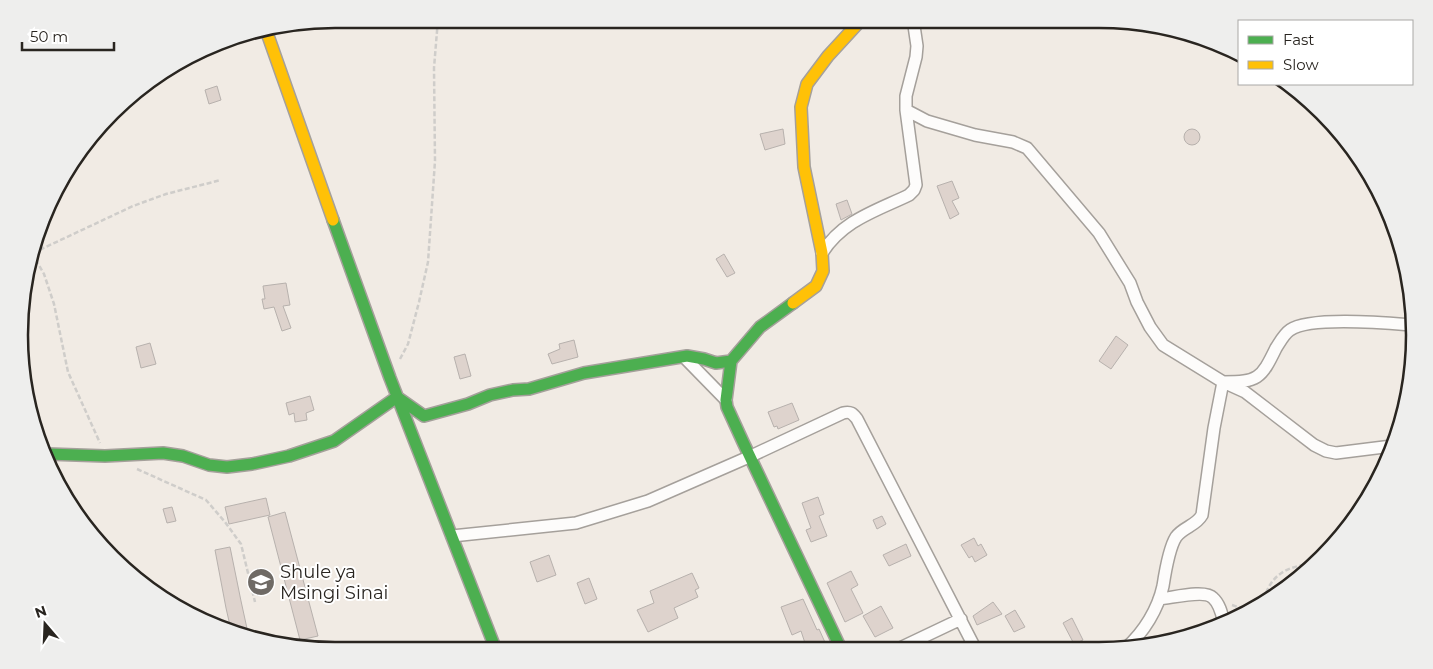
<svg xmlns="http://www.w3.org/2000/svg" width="1433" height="669" font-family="Montserrat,sans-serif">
<rect width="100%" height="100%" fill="#f1ebe4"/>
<path fill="#ded3cd" stroke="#b7b1ad" d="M217,86L221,100L209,104L205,90Z
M783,129L785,144L765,150L760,134Z
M1184 137a8 8 0 1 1 16 0a8 8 0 1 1-16 0Z
M952,181L959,198L952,201L959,214L950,219L937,186Z
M847,200L852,214L841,220L836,204Z
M724,254L735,273L727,277L716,259Z
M286,283L290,305L283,306L291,328L282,331L274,307L264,309L262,299H265L263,286Z
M1116,336L1128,345L1111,369L1099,361Z
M574,340L578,357L552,364L548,354L560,349L559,344Z
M150,343L156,364L141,368L136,347Z
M465,354L471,376L460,379L454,357Z
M310,396L314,410L306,413L307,420L295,422L294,413L289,415L286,403Z
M792,403L799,420L778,429L777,426L774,427L768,412Z
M818,497L824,514L819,516L827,536L811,542L806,530L811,528L802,503Z
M266,498L270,515L229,524L225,507Z
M172,507L176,521L167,523L163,509Z
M285,512L318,636L300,640L268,517Z
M882,516L886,524L877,529L873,520Z
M974,538L978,546L981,544L987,555L975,562L972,556L969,558L961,545Z
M906,544L911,556L889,566L883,555Z
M230,547L241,601L248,633L231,630L226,608L215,550Z
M549,555L556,575L537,582L530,562Z
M851,571L858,585L851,589L863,613L845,622L827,583Z
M692,573L699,588L695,590L698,597L674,608L678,618L648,632L637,610L654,603L650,591Z
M589,578L597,599L585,604L577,583Z
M803,599L817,630L819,629L828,649H807L801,631L792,635L781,607Z
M993,602L1002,614L977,625L973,616Z
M881,606L893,628L875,637L863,616Z
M1015,610L1025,627L1014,632L1005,616Z
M1072,618L1083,640L1074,644L1063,623Z"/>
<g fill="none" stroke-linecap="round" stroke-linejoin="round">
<g stroke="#a5a09b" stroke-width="14">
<path id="street" d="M906,110L927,121L975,135L1013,142L1027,148L1099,233L1130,283L1137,302L1150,327L1163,345L1223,382L1245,392L1314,445L1326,451L1336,453L1392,446
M822,253C843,220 876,211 909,195L914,190L916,185L906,110V96L916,57L917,46L913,19
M684,357L726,400
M452,536L576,523L648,501L751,456L843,413C851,411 853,414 857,419L975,648
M1159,599C1172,598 1205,589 1213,598C1220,604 1222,615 1224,623
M900,648L961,619
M1126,648C1144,632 1158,609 1163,586C1165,573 1169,548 1176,537C1183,527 1196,526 1202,515L1214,428L1223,382C1258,382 1261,379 1276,348C1280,342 1284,334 1290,330C1310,316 1387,323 1412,325"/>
</g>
<g stroke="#a5a09b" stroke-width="14">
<path id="fast" d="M333,220L390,378L496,650
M793,303L760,327L731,361L726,400L727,407L743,442L841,649
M48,454L105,456L163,453L183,456L209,465L227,467L252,464L289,456L334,441L397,397L424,416L468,404L490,395L513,390L529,389L584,373L687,356L704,359L716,363L731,361"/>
</g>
<g stroke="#a5a09b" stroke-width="14">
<path id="slow" d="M266,30L333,220
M793,303L816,286L823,271L822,253L804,167L801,107L807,84L828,56L862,19"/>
</g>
<path stroke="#cfcdca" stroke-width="2.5" stroke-dasharray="5 2.5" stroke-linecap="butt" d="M32,253L44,274L54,304L68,372L100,443
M33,253L133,206L166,194L221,180
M400,359L408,344L419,302L428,262L435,161L434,68L438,19
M137,469L206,500L225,522L241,544L255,602
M1364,500L1370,491
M1264,600C1270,575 1287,566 1312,564
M1232,605L1247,610"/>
<use href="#street" stroke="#fdfcfb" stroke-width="11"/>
<use href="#fast" stroke="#4caf50" stroke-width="11"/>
<use href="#slow" stroke="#ffc107" stroke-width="11"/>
</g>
<defs>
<g id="school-disc" transform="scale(1.4375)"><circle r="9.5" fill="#6f6a65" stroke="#fff"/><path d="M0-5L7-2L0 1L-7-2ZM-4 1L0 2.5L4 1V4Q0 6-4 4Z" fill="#fff"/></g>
</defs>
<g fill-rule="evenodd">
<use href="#school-disc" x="261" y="582"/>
</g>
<g text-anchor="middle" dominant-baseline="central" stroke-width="4" stroke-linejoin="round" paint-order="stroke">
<g font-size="18" fill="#292520" stroke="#fff" text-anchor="start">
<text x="280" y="572">Shule ya<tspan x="280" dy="21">Msingi Sinai</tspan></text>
</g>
</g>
<path d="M0 0H1433V669H0ZM335 28H1099A307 307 0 0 1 1406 335V335A307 307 0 0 1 1099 642H335A307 307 0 0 1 28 335V335A307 307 0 0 1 335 28Z" fill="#eeeeed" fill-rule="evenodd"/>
<path fill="none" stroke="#292520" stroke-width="2.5" d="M335 28H1099A307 307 0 0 1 1406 335V335A307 307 0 0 1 1099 642H335A307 307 0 0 1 28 335V335A307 307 0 0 1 335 28Z"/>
<rect x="1238" y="20" width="175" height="65" fill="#ffffff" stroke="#a9a8a6"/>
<rect x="1248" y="36" width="25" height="8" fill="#4caf50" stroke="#a9a8a6"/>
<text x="1283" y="45" font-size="15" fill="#292520">Fast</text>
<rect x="1248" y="61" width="25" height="8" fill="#ffc107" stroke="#a9a8a6"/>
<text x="1283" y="70" font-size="15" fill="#292520">Slow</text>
<g transform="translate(45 624) rotate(341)" stroke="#ffffff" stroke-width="4" paint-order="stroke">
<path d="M0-4L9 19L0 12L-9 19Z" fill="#292520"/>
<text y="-8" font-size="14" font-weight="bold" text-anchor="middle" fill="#292520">N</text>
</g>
<path d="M22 42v8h92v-8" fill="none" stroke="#292520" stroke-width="2.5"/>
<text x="30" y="42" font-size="15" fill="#292520" stroke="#ffffff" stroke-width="4" paint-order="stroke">50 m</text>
</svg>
